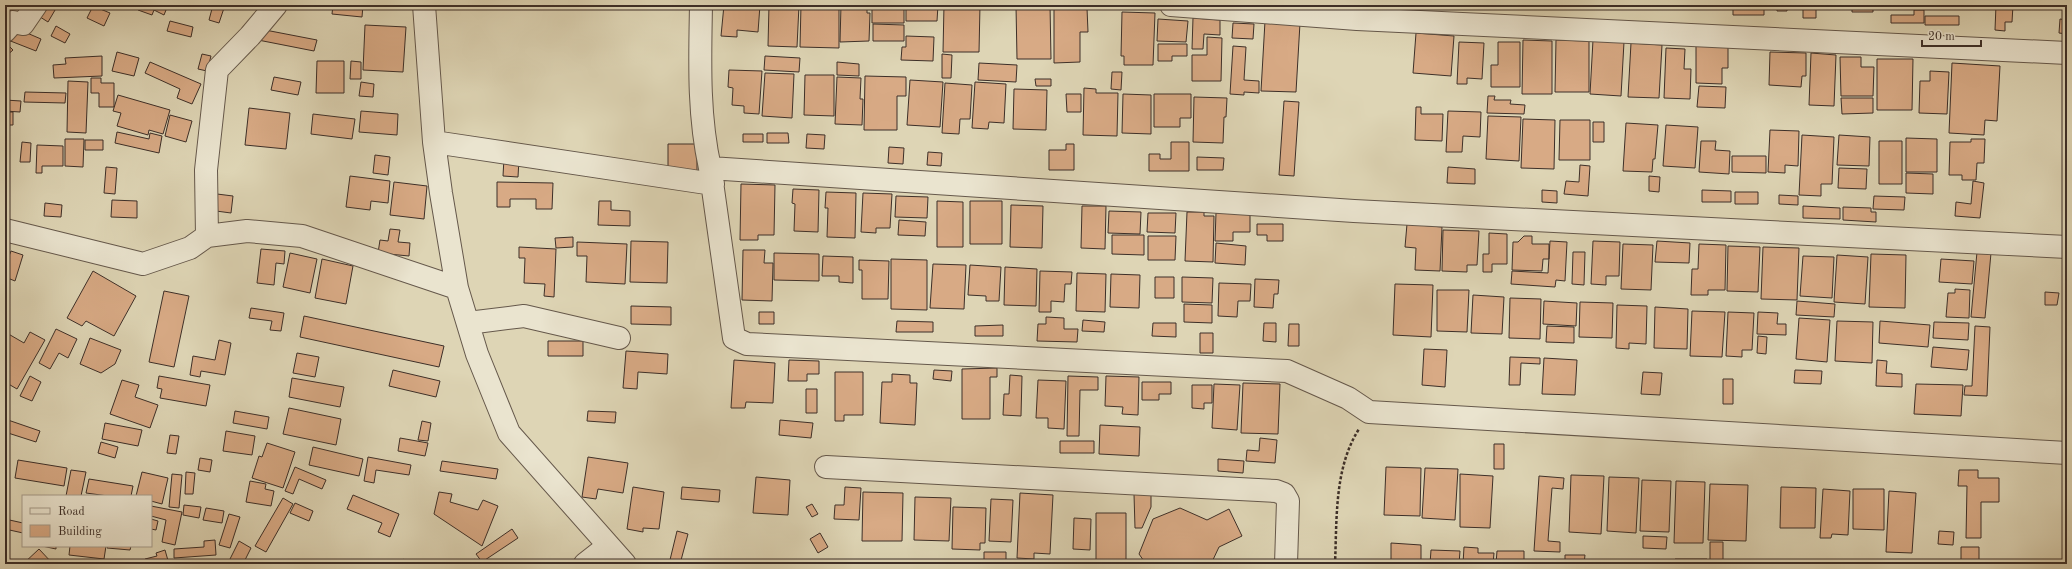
<svg xmlns="http://www.w3.org/2000/svg" width="2072" height="569" font-family="'Old Standard TT',serif">
<rect width="100%" height="100%" fill="#ded5b5"/>
<filter id="stains"><feTurbulence type="fractalNoise" baseFrequency=".005" numOctaves="4"/><feColorMatrix values="0 0 0 0 .2 0 0 0 0 .09 0 0 0 0 .02 0 0 0 .5 -.17"/></filter>
<radialGradient id="worn" r=".72"><stop offset=".6" stop-color="#630" stop-opacity="0"/><stop offset="1" stop-color="#630" stop-opacity=".3"/></radialGradient>
<path fill="#d8aa85" stroke="#3d2f28" d="M42,5H58L48,22L37,15Z
M140,5H168L164,15L154,10L152,15L138,10Z
M213,5H225L219,23L209,20Z
M333,5H363L362,17L332,14Z
M724,5H760L758,32L737,30V37L721,36Z
M769,5H799L797,47L768,46Z
M801,5H839V48L800,47Z
M841,5H867V13H870L869,41L840,42Z
M872,5H904V23H872Z
M906,5H938L937,21H906Z
M944,5H980L979,52H943Z
M1050,5L1051,59H1017L1016,6Z
M1562,5H1588V6L1562,7Z
M1733,5H1764V15H1733Z
M1777,5H1787V11H1777Z
M1852,5H1873V12H1852Z
M1996,5H2013L2012,22H2005V31L1995,30Z
M93,6L110,13L104,26L87,18Z
M1054,8H1087L1088,32H1080V62L1054,63Z
M1803,9H1816V18H1803Z
M1914,10H1924V23H1891V15H1914Z
M1122,12L1155,13L1153,65H1124V56H1121Z
M1925,16H1959V25H1925Z
M1193,18L1220,20V35L1204,34L1203,49H1192Z
M1158,19L1188,21L1186,42L1157,41Z
M2060,19L2067,20V34L2059,33Z
M170,21L193,27L191,37L167,31Z
M1265,21L1300,23L1296,92L1261,91Z
M1233,23L1254,24L1253,39L1232,38Z
M873,24L904,25V41H873Z
M365,25L406,27L403,72L363,70Z
M56,26L70,34L65,43L51,36Z
M13,27L41,39L36,51L8,40Z
M260,29L317,40L314,51L258,40Z
M1416,33L1454,36L1451,76L1413,73Z
M906,36L934,37L933,61L901,60L902,47H906Z
M1207,37L1222,38L1221,81H1192V55H1207Z
M1523,40L1552,41V94H1522Z
M1556,40L1589,41V92H1555Z
M1593,40L1624,42L1621,96L1590,94Z
M5,42L13,50L5,57Z
M1459,42L1484,43L1482,79L1467,78V84H1457Z
M1498,42H1520V87H1491V65H1498Z
M1631,43L1662,45L1659,98L1628,97Z
M1158,44H1187V56H1172V61H1158Z
M1233,46L1246,47L1244,80L1259,81V93L1244,92V95L1230,94Z
M1696,46L1728,47V68H1722V84L1696,83Z
M1666,48L1685,49L1684,69H1691L1690,99L1664,98Z
M117,52L139,58L134,76L112,71Z
M1770,52L1806,53V76H1802L1801,87L1769,85Z
M1811,53L1836,55L1834,106L1809,105Z
M202,54L211,56L207,71L198,69Z
M942,54L952,55L951,78H942Z
M102,56V76L54,78L53,65L66,64L65,58Z
M765,56L800,58L799,72L764,70Z
M1840,57H1861V67H1874L1873,96H1841Z
M1877,59H1913L1912,110H1877Z
M317,61H344V93H316Z
M351,61L361,62V79H350Z
M150,62L201,84L192,104L177,98L180,89L145,73Z
M837,62L859,64V76L837,75Z
M979,63L1017,65L1016,82L978,80Z
M1952,63L2000,66L1997,121L1985,120L1984,135L1949,133Z
M729,70L762,71L759,114L744,113V106L732,105L733,88L728,87Z
M1930,71L1949,72L1947,114L1919,113L1920,81H1930Z
M1112,72H1122L1121,90L1111,89Z
M765,73L794,74L792,118L762,116Z
M805,75H834V116L804,115Z
M865,76L906,77V96H897V130H864Z
M274,77L301,82L298,95L271,90Z
M837,77L861,78L860,99H863L862,125L835,124Z
M91,78H101V83H114V107H99V93H91Z
M1035,79H1051V86H1036Z
M910,80L943,82L940,127L907,125Z
M68,81L88,82L86,133L67,132Z
M361,82L374,84L373,97L359,96Z
M975,82L1006,84L1004,123L989,122L988,129L972,128Z
M945,83L972,85L970,119H960L959,134L942,133Z
M1699,86L1726,87L1725,108L1697,107Z
M1084,88L1096,89V93H1118L1117,136L1083,135Z
M1014,89L1047,90L1046,130L1013,129Z
M25,92L66,93L65,103L24,102Z
M1066,94H1081V112H1067Z
M1123,94L1151,95V134L1122,133Z
M1154,94H1191V118H1180V127H1154Z
M118,95L170,110L163,134L149,130L148,135L117,126L121,113L113,111Z
M1488,96H1495L1494,100H1511L1510,104L1525,105L1524,114L1487,113Z
M1194,97L1227,98L1226,117H1224L1223,143L1193,142Z
M1841,98H1873V113L1842,114Z
M5,100L21,101L20,112L5,111Z
M1284,101L1299,102L1294,176L1279,175Z
M1416,107H1421V114H1443L1442,141L1415,140Z
M249,108L290,113L286,149L245,145Z
M361,111L398,114L397,135L359,132Z
M1448,111L1481,112L1480,137L1463,136L1462,152H1446Z
M5,112H13V125H5Z
M313,114L355,119L352,139L311,134Z
M170,115L192,121L186,142L165,136Z
M1488,116L1521,117L1519,161L1486,159Z
M1523,119L1555,120L1554,169L1521,168Z
M1560,120H1590V160H1559Z
M1593,122H1604V142H1593Z
M1626,123L1658,125L1655,159H1653L1652,172L1623,171Z
M1666,125L1698,127L1695,168L1663,166Z
M1770,130L1799,131L1798,166L1785,165V173L1768,172Z
M117,132L149,139L150,133L162,136L159,153L115,143Z
M767,133H788L789,143H767Z
M743,134H763V142H743Z
M807,134L825,135L824,149L806,148Z
M1802,135L1834,137L1832,184H1821V196L1799,195Z
M1839,135L1870,137L1869,166L1837,165Z
M1906,138L1937,139V172H1906Z
M65,139H84L83,167L65,166Z
M1971,139H1985L1984,163H1977L1976,180H1962V175H1949L1950,142H1971Z
M85,140H103V150H85Z
M1701,141H1716L1715,150L1730,151L1729,174L1699,172Z
M1879,141H1902V184H1879Z
M22,142L31,143L30,162H20Z
M1171,142H1189V171H1149V154H1160V159H1171Z
M668,144H697V176H668Z
M1066,144H1074V170H1049V150H1066Z
M37,145L63,146V166H42V173H36Z
M889,147L904,148L903,164L888,163Z
M928,152L942,153L941,166L927,165Z
M375,155L390,157L388,175L373,173Z
M1732,156H1766V173L1732,172Z
M1197,157L1224,158L1223,170H1197Z
M504,158L519,159L518,177L503,176Z
M1580,165L1590,166L1588,196L1564,194L1566,181L1579,182Z
M106,167L117,168L115,194L104,193Z
M1448,167L1475,169V184L1447,183Z
M1839,168L1867,169L1866,189L1838,188Z
M1906,173L1933,174V194L1906,193Z
M350,176L390,181L388,203L371,201L370,210L346,207Z
M1649,176L1660,177L1659,192L1649,191Z
M1973,181L1984,183L1980,218L1955,216L1956,202L1971,204Z
M394,182L427,186L424,219L390,215Z
M497,182L553,183L552,209H536V199H510V207H497Z
M741,184L775,185L774,235H758V240H740Z
M793,189L819,190L818,232L794,231L795,204L792,203Z
M1542,190L1557,191V203L1542,202Z
M1702,190L1731,191V202H1702Z
M826,192L856,193L855,238L827,237L828,208H825Z
M1735,192H1758V204H1735Z
M863,193L892,194L890,228H876V233L861,232Z
M217,194L233,196L231,213L216,211Z
M1779,195L1798,196V205L1779,204Z
M896,196L928,197L927,218L895,217Z
M1874,196L1905,197L1904,210L1873,209Z
M112,200L137,201V218L111,217Z
M599,201H611V210L630,211V226L598,225Z
M937,201L963,202V247H937Z
M970,201H1002V244H970Z
M45,203L62,205L61,217L44,216Z
M1011,205L1043,206L1042,248L1010,247Z
M1082,206H1106L1105,249L1081,248Z
M1803,206L1840,208V219L1803,218Z
M1843,207L1871,208V212H1876V222L1843,220Z
M1109,211L1141,212L1140,234L1108,233Z
M1187,212H1204V216H1214L1213,262L1185,261Z
M1148,213H1176L1175,233L1147,232Z
M1216,213H1250V232H1233V241H1215Z
M899,220L926,222L925,236L898,235Z
M1257,224H1283V241H1267V235H1257Z
M1407,224L1442,227L1440,271L1415,270L1416,248L1405,247Z
M390,229L400,230L398,242L410,243L409,256L378,253L380,240L388,241Z
M1443,230L1479,231L1477,265H1467V272L1442,271Z
M1489,233L1507,234V264H1492V272H1483V254H1489Z
M1112,235H1144V255L1112,254Z
M1148,236H1176L1175,260H1148Z
M1524,236H1532V244H1549V259H1543L1542,271L1512,270L1513,242H1518Z
M573,237V247L556,248L555,238Z
M631,241L668,242L667,283L630,282Z
M1550,241L1567,242L1565,281L1556,280L1555,287L1511,284L1512,271L1548,273Z
M1593,241L1620,242L1619,276H1606V285L1591,284Z
M1657,241L1690,243L1689,263L1655,262Z
M577,242L627,244L625,284L586,282L587,256H577Z
M1216,243L1246,246L1245,265L1215,263Z
M1623,244L1653,245L1651,290L1621,289Z
M1699,244L1726,245L1725,290H1708V295H1691L1692,269H1698Z
M1728,246L1760,247L1758,292L1727,291Z
M519,247L556,249L554,297L544,296L545,284L524,283L525,258H519Z
M1763,247L1799,248L1797,300L1761,299Z
M261,249L285,251L284,264L276,263L274,285L257,283Z
M743,250H765L764,263H773L772,301L742,300Z
M11,251L23,255L15,281L5,277V266Z
M1573,252H1585L1584,285L1572,284Z
M1977,252L1991,253L1985,318L1971,317Z
M290,253L317,259L310,293L283,287Z
M774,253L819,254V281L774,280Z
M1871,254L1906,255L1905,308L1869,307Z
M1837,255L1868,257L1865,304L1834,302Z
M823,256L853,257V283L839,282V276H822Z
M1803,256L1834,257L1832,298L1800,296Z
M322,259L353,266L346,304L315,298Z
M891,259L927,260V310L891,309Z
M1941,259L1974,261L1972,284L1939,282Z
M859,260L889,261L888,299H862V270H859Z
M933,264L966,265L964,309L930,308Z
M970,265L1001,267L999,301H986V296L968,295Z
M1005,267L1037,269L1036,306L1004,305Z
M93,271L136,296L114,336L86,321L82,326L67,318Z
M1040,271L1072,272L1071,284H1065L1064,302L1051,301V312H1039Z
M1077,273L1106,274L1105,312L1076,311Z
M1111,274L1140,275L1139,308L1110,307Z
M1155,277H1174V298H1155Z
M1182,277L1213,278L1212,303L1182,302Z
M1255,279L1279,280L1278,294H1274L1273,308L1254,307Z
M1219,283L1251,284L1250,301H1238L1237,317L1218,316Z
M1395,284L1433,285L1431,337L1393,335Z
M1955,289L1970,290L1969,318L1946,317L1948,293H1955Z
M1437,290H1469L1467,332L1437,331Z
M164,291L189,296L174,367L149,362Z
M2045,292L2059,293L2057,305H2045Z
M1473,295L1504,297L1502,334L1471,333Z
M1510,298L1541,299L1540,339L1509,338Z
M1544,301L1577,303L1576,326L1543,324Z
M1797,301L1835,304L1834,317L1796,315Z
M1580,302L1613,303L1612,338L1579,337Z
M1184,304L1212,305V323L1184,322Z
M1617,305L1647,306L1646,344L1629,343V349L1616,348Z
M631,306L671,307V325L631,324Z
M1655,307L1688,309L1687,349L1654,348Z
M251,308L284,313L281,331L270,330L272,321L249,318Z
M1692,311L1725,312L1722,357L1690,356Z
M759,312H774V324H759Z
M1728,312L1754,313L1752,350H1742V357L1726,356Z
M1758,312L1778,313L1777,324H1786V335L1757,334Z
M304,316L444,346L439,367L300,337Z
M1046,317L1064,318V329H1078L1077,342L1037,341L1038,324H1046Z
M1799,318L1830,320L1827,362L1796,359Z
M1083,320L1105,322L1104,332L1082,331Z
M897,321L933,322V332H896Z
M1837,321L1873,322L1872,363L1835,361Z
M1880,321L1930,325L1928,347L1879,343Z
M1934,322L1969,323L1968,340L1933,338Z
M1153,323H1176V337L1152,336Z
M1264,323H1276V342L1263,341Z
M1289,324H1299V346H1288Z
M1003,325V336H975V326Z
M1547,326L1574,327V343L1546,342Z
M1975,326L1990,327L1987,396L1964,395L1965,386H1972Z
M56,329L77,339L68,358L59,353L50,369L39,363Z
M5,332L24,343L30,332L45,340L17,389L5,382Z
M1200,333H1213V353H1200Z
M1758,336L1767,337L1766,354L1757,353Z
M90,338L121,350L115,364L101,373L80,364Z
M219,340L231,343L225,375L201,371L200,377L190,375L193,356L215,360Z
M548,341H583V356H548Z
M1933,347L1969,350L1967,370L1931,367Z
M1424,349L1447,350L1445,387L1422,385Z
M626,351L668,354L667,374L638,372L637,389L623,388Z
M297,353L319,357L315,377L293,373Z
M1510,357L1540,358V364L1521,363L1520,385H1509Z
M1544,358L1577,360L1575,395L1542,394Z
M734,360L775,363L773,403L746,402L745,408H731Z
M789,360L819,361V374H807V381H788Z
M1877,360L1887,361L1886,373L1902,374V387L1876,386Z
M997,368V377H990V419H962V369Z
M393,370L440,381L436,397L389,386Z
M934,370L952,371L951,381L933,379Z
M1795,370L1822,371L1821,384L1794,383Z
M835,372H863V415H844V421H835Z
M1643,372L1662,373L1660,395L1641,394Z
M892,374L910,375V383H917L915,425L880,423L882,382H892Z
M1010,375L1022,376L1021,416L1003,415L1004,394H1009Z
M30,376L41,382L32,401L20,396Z
M159,376L210,385L206,406L160,398L162,389L157,388Z
M1068,376L1098,377V390H1080L1079,436H1067Z
M1106,376L1139,377L1138,415L1122,414L1123,407L1105,406Z
M292,378L344,387L340,407L289,397Z
M1723,379H1733V404H1723Z
M122,380L139,385L135,397L158,405L150,428L110,414Z
M1038,380L1066,381L1064,429L1048,428V418H1036Z
M1142,382H1171V394H1159V400H1142Z
M1243,383L1280,384L1278,434L1241,433Z
M1214,384L1240,385L1237,430L1212,428Z
M1916,384L1963,385L1961,416L1914,414Z
M1192,385H1212V403H1204V409L1192,408Z
M806,389H817V413H806Z
M289,408L341,419L336,445L283,434Z
M235,411L269,417L267,429L233,423Z
M588,411L616,412L615,423L587,421Z
M5,419L40,431L36,442L8,433L5,441Z
M780,420L813,423L811,438L779,435Z
M422,421L431,423L428,441L418,440Z
M105,423L142,430L138,446L102,439Z
M1100,425L1140,427L1139,456L1099,454Z
M226,431L255,436L252,455L223,451Z
M170,435L179,436L176,454L167,453Z
M400,438L428,443L425,456L398,451Z
M1260,438L1277,440L1275,463L1246,461L1247,450L1259,451Z
M1060,441H1094V453H1060Z
M101,442L118,447L115,458L98,453Z
M267,443L295,452L283,488L252,478L259,456L262,457Z
M1494,444H1504V469H1494Z
M313,447L363,459L359,476L309,465Z
M368,457L411,465L409,475L376,470L374,483L364,481Z
M588,457L628,463L623,493L598,489L596,499L582,497Z
M200,458L212,460L210,472L198,470Z
M1218,459L1244,461L1243,473L1218,471Z
M18,460L67,468L64,486L15,478Z
M442,461L498,469L496,479L440,471Z
M295,467L326,480L322,489L299,479L293,494L285,491Z
M1386,467L1421,468L1420,516L1384,515Z
M1425,468L1458,469L1455,520L1422,518Z
M71,470L86,472L81,496H66Z
M1959,470H1978V478H1999V502H1981V538H1966L1967,486H1958Z
M142,472L168,478L162,504L151,501V496H136Z
M186,472L195,473L193,494H185Z
M172,474L182,475L179,508L169,507Z
M1460,474L1493,476L1490,528L1460,527Z
M1571,475L1604,476L1601,534L1569,532Z
M1539,476L1564,478L1563,489L1552,488L1548,541L1560,542V552L1534,551Z
M756,477L790,480L788,515L753,513Z
M1609,477L1639,478L1636,533L1607,531Z
M89,479L133,486L131,496H108L86,493Z
M1642,480L1671,481L1669,532L1640,531Z
M250,481L266,484L265,489L274,491L271,506L246,502Z
M1676,481L1705,482L1703,543H1674Z
M1710,484L1748,485L1746,541L1708,540Z
M633,487L664,492L659,529L643,528V532L627,529Z
M682,487L720,490L719,502L681,499Z
M845,487L861,488L859,520L834,519L835,505H844Z
M1781,487L1816,488L1815,528H1780Z
M1823,489L1850,491L1848,535L1832,534L1831,538H1820Z
M1853,489H1884V530L1853,529Z
M1889,491L1916,493L1912,553L1886,552Z
M439,492L452,494L450,502L478,510L483,500L498,506L482,546L434,514Z
M863,492L903,493L902,541H862Z
M1020,493L1053,495L1050,554L1034,553V559L1017,558Z
M1151,493V507L1142,528H1135L1134,494Z
M353,495L399,514L390,537L378,532L382,523L347,509Z
M915,497L951,498L949,541L914,540Z
M283,498L293,504L266,552L255,546Z
M991,499L1013,500L1011,542L989,541Z
M295,503L313,511L309,521L290,513Z
M812,504L818,514L812,517L806,507Z
M184,505L201,507L199,518L183,515Z
M151,506L182,512L175,545L162,542L166,520L151,516Z
M953,507L986,508L985,543H980V550L952,549Z
M206,508L224,511L222,523L203,520Z
M1180,508L1207,520L1229,509L1242,536L1219,547L1211,564H1146L1139,554L1153,519Z
M1096,513H1126V564H1096Z
M229,514L240,517L230,548L219,545Z
M1074,518L1091,519L1090,550L1073,549Z
M5,519L23,523V533L5,529Z
M151,519L158,521L156,530L151,529Z
M512,529L518,538L482,562L476,554Z
M677,531L688,534L680,564H669Z
M1939,531L1954,532L1953,545L1938,544Z
M820,533L828,547L818,553L810,539Z
M1643,536L1667,537L1666,549L1643,548Z
M215,540L216,555L174,558V549L204,547V541Z
M239,541L251,548L243,564H234L229,561Z
M1710,542H1723V560H1710Z
M1391,543L1421,545V564H1391Z
M42,546H56V549Z
M70,546H106L104,559L69,555Z
M108,546H131L130,550L107,548Z
M1464,547L1478,548V553H1494L1493,564H1463Z
M1961,547H1979V564H1961Z
M39,549L53,564H23Z
M165,550L169,564H146L145,559L157,556L156,553Z
M1431,550L1460,551L1459,564H1430Z
M1497,551H1524V564H1496Z
M984,552H1006V564H984Z
M1565,555H1585L1584,564H1565Z
M404,559L408,564H398Z
M475,559L479,564H469Z
M1675,559H1707L1708,564H1675Z
M1633,560L1668,563V564H1633Z"/>
<g fill="none" stroke-linecap="round" stroke-linejoin="round">
<g stroke="#65584b" stroke-width="24">
<path id="minor" d="M424,5L434,142L441,193L457,288L477,354L509,433L625,564
M701,5C700,60 698,114 710,168L734,338L747,344L1287,371L1348,398L1369,412L2067,453
M1171,5L1357,19L2067,53
M5,31L13,22L23,24L36,5
M434,142L713,184
M710,168L1354,211L2067,247
M5,230L143,264L190,248L207,236L247,231L302,236L457,288
M207,236L206,170L217,70L250,36L276,5
M468,323L524,316L619,338
M826,467L1276,491L1284,494L1288,501L1286,564
M585,564L608,546"/>
</g>
<path stroke="#3d2f28" stroke-width="2.5" stroke-dasharray="3 2" stroke-linecap="butt" d="M1335,564C1337,519 1334,468 1359,429"/>
<use href="#minor" stroke="#eae4cf" stroke-width="22"/>
</g>
<rect width="2072" height="569" fill="none" stroke="#ded5b5" stroke-width="20"/>
<rect x="6" y="6" width="2060" height="557" fill="none" stroke="#3d2f28" stroke-width="2"/>
<rect x="10" y="10" width="2052" height="549" fill="none" stroke="#3d2f28"/>
<rect x="22" y="495" width="130" height="52" fill="#eae4cf" stroke="#a59c8c"/>
<rect x="30" y="508" width="20" height="6" fill="#eae4cf" stroke="#a59c8c"/>
<text x="58" y="515" font-size="12" fill="#3d2f28">Road</text>
<rect x="30" y="525" width="20" height="12" fill="#d8aa85" stroke="#a59c8c"/>
<text x="58" y="535" font-size="12" fill="#3d2f28">Building</text>
<path d="M1922 40v6h59v-6" fill="none" stroke="#3d2f28" stroke-width="2"/>
<text x="1928" y="40" font-size="12" fill="#3d2f28" stroke="#eae4cf" stroke-width="3" paint-order="stroke">20 m</text>
<rect width="100%" height="100%" filter="url(#stains)"/>
<rect width="100%" height="100%" fill="url(#worn)"/>
</svg>
